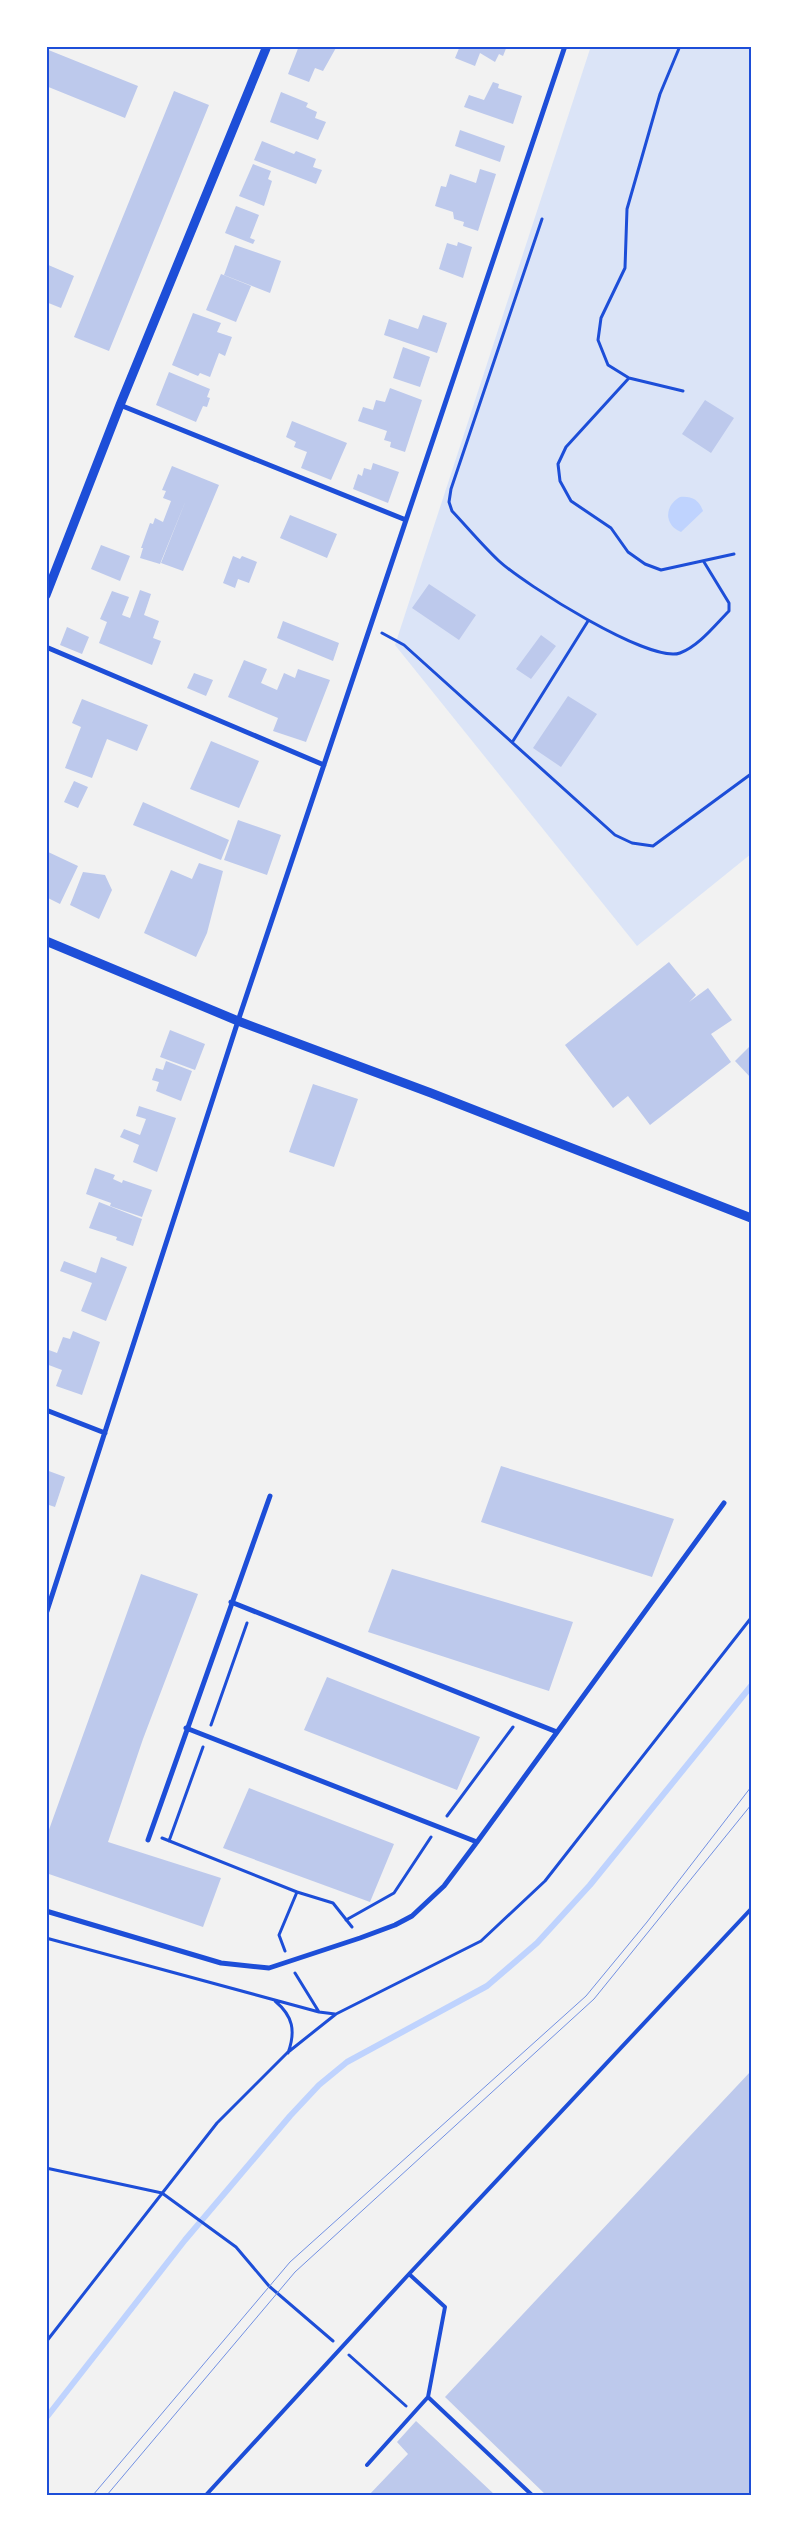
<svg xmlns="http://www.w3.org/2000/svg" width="797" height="2541" font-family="Manrope,sans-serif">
<rect width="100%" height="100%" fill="#f2f2f2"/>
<path fill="#dbe4f7" d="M591,46H751V854L637,946L395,645Z"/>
<path fill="#bfd3fe" d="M680,497C692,496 699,500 703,511L681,532C664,525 664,506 680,497Z"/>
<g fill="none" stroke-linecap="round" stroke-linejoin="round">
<path stroke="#bfd3fe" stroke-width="6" d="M46,2418L185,2240L290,2116L319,2085L347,2062L487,1986L537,1943L590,1885L751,1686"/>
</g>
<path fill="#bdc9ec" d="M299,46H337L323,71L315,68L309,82L288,74Z
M460,46H507L503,56L499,54L495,62L480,53L475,66L455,58Z
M46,49L138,86L125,118L46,86Z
M493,82L499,84L498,88L522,96L513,124L464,107L469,95L484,100Z
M174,91L209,105L109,351L74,337Z
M281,92L308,103L306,107L317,112L315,118L326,122L318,140L270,122Z
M460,130L505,146L500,162L455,146Z
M262,141L294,154L296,151L316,159L313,167L322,170L316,184L254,160Z
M253,164L271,171L268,179L272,181L264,206L239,196Z
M480,169L496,174L478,231L463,226L464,222L454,219L453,212L435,206L441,186L446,187L450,174L476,183Z
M236,206L259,215L250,238L255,240L253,244L225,233Z
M458,242L472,247L463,278L439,269L447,243L457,246Z
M235,245L281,261L270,293L224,275Z
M46,264L74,276L61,308L46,302Z
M221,274L251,286L236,322L206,310Z
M193,313L221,323L217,332L232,337L225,356L219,353L210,377L200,373L198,376L172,365Z
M423,315L447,323L437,353L384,335L389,319L418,329Z
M403,347L430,357L420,387L393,378Z
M169,372L210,389L207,397L210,398L207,407L203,406L196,422L156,405Z
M390,388L422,400L405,452L390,447L391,442L384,440L387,431L358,421L363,407L373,410L376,400L385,402Z
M705,400L734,418L711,453L682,434Z
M292,421L347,443L331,480L301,468L307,452L294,447L296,442L286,437Z
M373,463L399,472L388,503L353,489L358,474L362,476L364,468L371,470Z
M172,466L219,485L183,571L161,563L186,500L160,564L140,558L143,548H141L150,523L153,524L155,518L163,522L171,501L163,498L166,491L162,490Z
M290,515L337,534L327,558L280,538Z
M101,545L130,556L120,581L91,569Z
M233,556L240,559L242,556L257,562L249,583L238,579L235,588L223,583Z
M429,584L476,615L459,640L412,608Z
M140,590L151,594L144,615L159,621L153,638L161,641L152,665L99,643L107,622L100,619L112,591L129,597L122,615L130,618Z
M283,621L339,643L333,661L277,638Z
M67,627L89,637L82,654L60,645Z
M541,635L556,646L531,679L516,669Z
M244,660L267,669L261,683L277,690L284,673L295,678L298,669L330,680L306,742L273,731L278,718L228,697Z
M194,673L213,680L206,696L187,688Z
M568,696L597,714L561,767L533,748Z
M82,699L148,725L137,751L107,739L92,778L65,768L81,727L72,723Z
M211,741L259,761L239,808L190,789Z
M74,781L88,787L78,808L64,802Z
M143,802L229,840L221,860L133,825Z
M238,820L281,835L267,875L224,860Z
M46,851L78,866L60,904L46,897Z
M199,863L223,871L207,933L196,957L144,933L171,870L192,879Z
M83,872L105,875L112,890L99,919L70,905Z
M669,962L696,995L689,1002L708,988L732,1020L711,1034L731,1062L650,1125L628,1096L613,1108L565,1045Z
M170,1030L205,1044L195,1070L160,1057Z
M751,1045V1078L735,1061Z
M166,1061L192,1071L181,1101L156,1091L159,1082L152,1080L156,1068L163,1070Z
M313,1084L358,1099L334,1167L289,1152Z
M139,1106L176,1118L157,1172L133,1162L139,1145L120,1137L124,1129L140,1135L146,1119L136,1116Z
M95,1168L115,1175L113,1179L122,1183L123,1180L152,1190L142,1217L110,1206L111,1203L86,1194Z
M99,1202L142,1219L133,1246L116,1240L117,1237L89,1228Z
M101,1257L127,1267L106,1321L81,1311L92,1283L60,1271L64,1261L96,1273Z
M73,1331L100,1342L82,1395L56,1386L62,1370L46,1364V1349L57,1353L63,1337L70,1339Z
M501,1466L674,1519L652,1577L481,1522Z
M46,1470L65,1477L55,1507L46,1504Z
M392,1569L573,1622L549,1691L368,1632Z
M141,1574L198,1594L143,1739L108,1842L221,1878L203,1927L46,1873V1838Z
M327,1677L480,1737L457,1790L304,1730Z
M249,1788L394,1844L370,1902L223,1848Z
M751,2071V2495H546L445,2397Z
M416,2421L495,2495H369L408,2454L397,2442Z"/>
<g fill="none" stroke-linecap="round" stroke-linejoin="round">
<path stroke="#1d4ed8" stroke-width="3" d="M680,46L660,94L627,209L625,268L601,318L598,340L608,365L629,378L683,391
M542,219L451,489L449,502L452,511C468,528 483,546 499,561C524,584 650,664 680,653C699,646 715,625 729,611V603L704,562
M629,378L566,447L558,464L560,481L571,501L611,528L628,552L645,564L661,570L734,554
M382,633L404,645L615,835L632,843L653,846L751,774
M513,741L588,621
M211,1725L247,1623
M447,1816L513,1727
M162,1838L297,1892L333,1903L352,1927
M169,1841L203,1747
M346,1920L394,1893L431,1837
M46,1938L319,2012L335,2014
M285,1951L279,1935L297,1892
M295,1973L319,2012
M275,2001C293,2016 296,2031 288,2053
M46,2168L162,2193L236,2247L269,2286L333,2341
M46,2342L217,2123L287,2053L336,2014L481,1941L545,1881L751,1618
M349,2355L406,2406"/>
<path stroke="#1d4ed8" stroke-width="4" d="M428,2397L532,2495
M367,2465L428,2397L445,2307L409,2274
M206,2495L409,2274L751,1909"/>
<path stroke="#1d4ed8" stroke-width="5" d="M120,405L406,520
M46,647L324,765
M46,1410L105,1433
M231,1602L557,1732
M46,1614L238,1021L565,46
M186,1728L477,1842
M148,1840L270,1496
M46,1911L221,1963L269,1968L360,1938L395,1925L412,1916L444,1886L477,1842L724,1503"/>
<path stroke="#1d4ed8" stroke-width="9" d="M46,595L120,405L267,46
M46,941L238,1021L431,1093L751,1218"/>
<path stroke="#7290e2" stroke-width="1" d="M93,2495L290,2262L586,1996L647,1922L751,1787
M107,2495L295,2272L594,1999L751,1805"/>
</g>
<rect width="797" height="2541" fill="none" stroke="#ffffff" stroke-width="95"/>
<rect x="48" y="48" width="702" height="2446" fill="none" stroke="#1d4ed8" stroke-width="2"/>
</svg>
